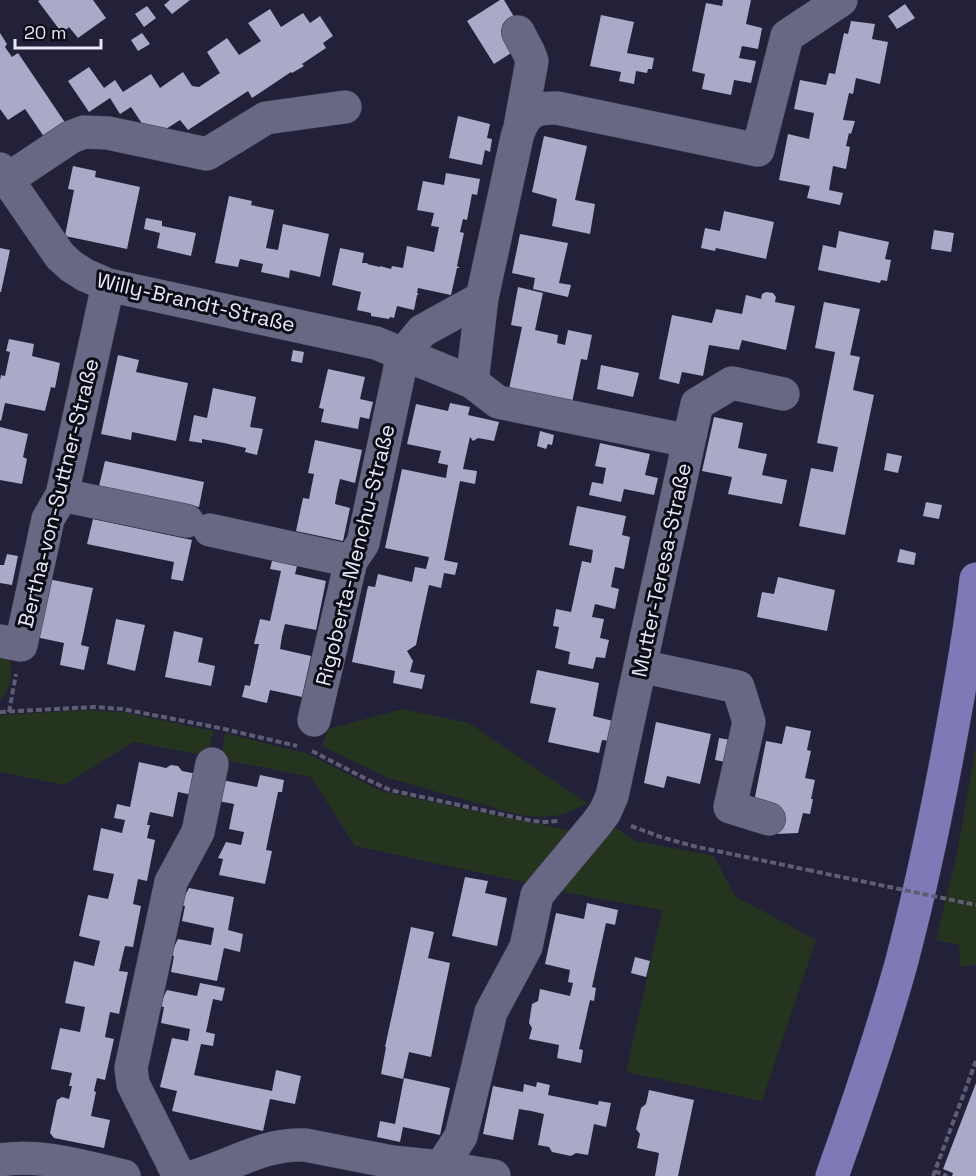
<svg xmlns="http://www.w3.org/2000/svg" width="976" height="1176" font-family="'Space Grotesk',sans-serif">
<rect width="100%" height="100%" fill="#222139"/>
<path fill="#25341e" d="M0,651L5,652C7,655 9,658 10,661C15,675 8,690 0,701Z
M402,709L469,723L587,803C563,817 548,819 520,815L388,778L322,746L328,729Z
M87,710L122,712L214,731L207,756L134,742L64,785L0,772V715Z
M225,733L308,754L381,791L577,832L532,884L355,846L311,777L221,759Z
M976,745V965L960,967L959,945L936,940L957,853Z
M614,827L636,841L714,856L735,896L816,940L762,1101L626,1072L662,910L557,891Z"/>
<path fill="#a9a9c8" d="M40,0H93L106,18L78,38L69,27L62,33L38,1Z
M170,0H190L172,14L164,5Z
M500,0H504L519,25V48L494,64L467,21Z
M723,0H751L746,24L762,28L758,49L742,46L739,58L756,61L751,83L734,80L731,95L702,89L705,74L692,71L706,3L722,6Z
M905,4L915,18L897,29L888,16Z
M147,6L156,18L144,27L135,14Z
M270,9L281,27L303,13L310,23L320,16L333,36L323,43L326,48L302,64L304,66L292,73L291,72L252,98L248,91L188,130L180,120L166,129L143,125L131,107L120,114L110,98L89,112L68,81L89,67L104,88L115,80L123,92L151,74L160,88L183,72L192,86L199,87L220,73L207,52L227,38L239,55L261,41L248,23Z
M601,15L634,22L627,53L654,58L652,69H648L647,73L636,71L634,84L619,81L621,72L590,66Z
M851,21L875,24L872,39L888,42L880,84L856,78L853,94L849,93L843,120L855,121L851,134L849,133L846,146L850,147L846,169L833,166L829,190L843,193L840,205L807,198L810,186L779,180L788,134L809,139L814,113L794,109L800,80L826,85L829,73L835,74L844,33L848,34Z
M0,33L7,44L5,47L12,57L18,53L68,127L47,141L25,109L8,120L0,109Z
M142,33L150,44L138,51L131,40Z
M458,116L490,124L487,138L492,139L490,152L485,150L482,165L449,158Z
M544,136L587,146L575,200L595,204L590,234L552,226L557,199L532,192Z
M73,166L96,171L95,177L140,187L127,249L65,236L74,190L68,189Z
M446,173L480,179L477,195L472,194L467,220L463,219L460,232L464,233L457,266L460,268H457L451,295L418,288L417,293L419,294L417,295L414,310L397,306L394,318L390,317L389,319L371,316V313L357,310L361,292L332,285L340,248L364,253L362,263H368L367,264L380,267V266L391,269L392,266L403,268L407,246L434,252L439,227L431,226L434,213L417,210L423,181L444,185Z
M229,196L252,201L251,205L274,210L266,248L278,250L283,224L329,234L320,277L290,270L289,278L261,272L263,264L240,259L238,267L215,263Z
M724,211L774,222L766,259L716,248L715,251L701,248L705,228L720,231Z
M146,218L162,221V226L196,233L191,256L157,248L160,233L144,229Z
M934,230L954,233L951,252L931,249Z
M839,231L889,242L885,259L891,260L887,281L881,280L880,283L818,270L823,245L836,248Z
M520,234L568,243L559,283L571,285L568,297L533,289L535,278L512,273Z
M0,248L10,250L1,292H0Z
M518,287L543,293L535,330L558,335L557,343L565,345L568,330L592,335L587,360L581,359L572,403L509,389L522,327L511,325Z
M766,292L773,293L776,297L775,302L795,306L786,350L742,340L739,350L709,345L703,376L682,372L679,384L659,379L672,315L712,323L716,309L742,314L746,295L761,299L762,294Z
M824,302L860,309L850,355L860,357L853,390L874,395L845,535L799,526L811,468L833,472L838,447L817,443L835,352L815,348Z
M9,339L34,344L32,356L60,363L55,388L51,387L45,411L5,403L1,421L0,420V380L1,375L5,376L10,352L6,351Z
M293,350L304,352L302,363L291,361Z
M118,355L139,360L136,372L188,383L176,441L132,432L131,440L101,434Z
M601,365L639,373L633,397L597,389Z
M328,369L365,377L360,399L373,402L369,419L360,417L358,429L321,422L324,409L319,408Z
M213,388L256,397L250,427L263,429L257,455L245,452L246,448L224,443L202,439V443L189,441L194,415L207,418Z
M450,403L470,407L468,415L499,422L494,441L478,438L473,441L470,437L463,469L477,471L475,484L460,481L444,560L458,563L455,575L444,573L441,588L429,585L416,645L407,651L413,661L410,672L425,675L422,689L393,683L395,671L352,662L368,586L375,587L378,574L412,582L415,567L426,569L429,557L385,548L402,469L446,478L448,465L438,463L441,451L407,444L416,404L448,411Z
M714,417L743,423L738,448L767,454L762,475L787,480L782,504L728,494L732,477L702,471Z
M0,427L28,434L23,457L27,459L22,484L0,480Z
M540,431L554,435L552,445L548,444L546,449L537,446Z
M315,440L362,450L355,483L340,479L337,492L335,504L350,508L343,541L296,531L303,498L309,499L314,474L308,473Z
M600,443L650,454L645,475L658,478L654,495L624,489L621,502L589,495L592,482L603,484L606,468L595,466Z
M887,453L902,456L898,473L884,470Z
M105,461L204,482L199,507L99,486Z
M926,502L942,505L939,519L923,516Z
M577,506L626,516L622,535L630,537L624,569L615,567L611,587L619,589L615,609L595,604L592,617L604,619L600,638L609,640L605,658L596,657L593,669L568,664L570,652L555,648L559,627L553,626L556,609L571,612L582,561L591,563L593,550L569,545Z
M93,519L192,540L183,581L171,579L174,562L87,544Z
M900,549L916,553L914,565L897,562Z
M7,554L18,556L12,585L0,583V565H4Z
M273,557L298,562L295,574L326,581L316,630L285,624L282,636L280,649L311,656L302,697L270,690L267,703L242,697L245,685L250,686L259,644H254L260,619L270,621L281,571L270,569Z
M778,577L835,590L827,631L757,617L762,592L774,594Z
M43,578L93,588L81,645L89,647L84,670L60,665L64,643L31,636Z
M116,619L145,625L135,671L107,664Z
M174,631L203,638L198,662L215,666L211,686L165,677Z
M537,670L599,683L593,716L613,721L609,741L602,740L599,753L548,742L556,708L530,703Z
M656,722L711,734L700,784L667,776L664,788L644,783Z
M786,726L811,731L807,750L811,751L805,778L815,780L811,799H813L810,814L803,813L798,833L776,834L782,808L754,802L766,741L782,744Z
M719,738L731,740L726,762L715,760Z
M139,762L166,768L171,765L178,766L182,771L197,774L193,795L178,792L173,817L150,812L147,825H150L147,838L155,840L147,881L138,879L133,904L141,906L133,947L125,946L122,958L119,971L128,972L119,1014L110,1012L105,1037L114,1039L105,1080L97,1078L94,1091L96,1092L91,1116L110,1120L104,1148L54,1138L50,1133L57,1100L62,1097L69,1099L72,1086H69L72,1073L51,1069L60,1028L80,1032L85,1007L65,1003L74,961L94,966L100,941L79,936L88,895L108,899L111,887L114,874L93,870L101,828L122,833L125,820L114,818L117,804L130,807Z
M260,775L284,780L282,792H278L266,850L272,851L265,884L219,875L223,859L218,858L226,842L241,845L244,832L229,829L234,804L218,801L222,780L257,787Z
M465,877L488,881L485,893L507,898L497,946L452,936Z
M189,888L234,897L228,930L243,934L240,952L224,948L217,981L171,972L174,956L170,955L178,939L211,945L214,928L182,921L185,906L180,905Z
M587,903L618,910L615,925L606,923L592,987L596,988L594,1001L590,1000L579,1049L583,1050L581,1063L557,1058L559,1045L529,1039L532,1028L529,1023L532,1004L538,1001L540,989L570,996L573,983L568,982L570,970L545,964L556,913L584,919Z
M411,927L434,932L428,958L450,963L431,1057L409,1052L403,1079L381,1074L386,1047H385Z
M635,957L650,961L646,977L631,973Z
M200,983L225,988L222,1001L213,999L206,1032L215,1034L213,1046L201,1044L194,1075L272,1091L276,1070L301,1076L295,1104L270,1099L263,1131L172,1111L177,1091L160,1087L172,1038L188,1041L190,1029L161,1023L164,1007L159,1006L167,990L197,996Z
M404,1078L450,1088L440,1135L403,1127L400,1142L377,1137L380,1121L395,1124Z
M537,1082L550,1085L548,1095L598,1105L599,1101L611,1103L606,1127L594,1124L588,1155L576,1153L571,1156L552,1152L549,1147L538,1145L544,1114L531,1111L519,1109L513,1140L483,1134L493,1086L523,1092L524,1084L536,1087Z
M976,1083V1176H952L953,1173L943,1169Z
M649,1090L694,1100L678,1176H655L659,1153L637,1148L640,1134L636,1129L641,1108L646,1104Z"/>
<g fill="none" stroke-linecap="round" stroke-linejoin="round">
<g stroke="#3c3b4f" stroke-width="34">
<path id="minor" d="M518,32L529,53L532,61L520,127
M0,169L60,256L71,266L85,275L108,285L376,343L472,382L482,298L422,331L403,354L363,543L351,561L314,720
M8,179L71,137L84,132L108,133L207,154L266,118L345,107
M482,298L517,137C524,114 533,107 557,108L758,150L787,36L841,0
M472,382L498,402L689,441
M62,495L187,521
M210,530L351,561
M0,641L21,645L48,519L62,495L108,285
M640,666L738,687L749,722L730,807L769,819
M0,1160C41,1153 84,1167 124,1176
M179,1176L133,1084L131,1068L171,882L198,832L212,764
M195,1176C233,1165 264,1143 305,1145L392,1162L441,1167
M494,1176L441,1167L461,1136L491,1012L526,947L537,895L597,823L605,812L612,796L697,404L732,383L783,394"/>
</g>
<g stroke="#3c3b4f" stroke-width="34">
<path id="major" d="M832,1176C857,1107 880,1038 900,968C920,893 936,817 950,741C960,687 970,633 976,579"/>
</g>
<path stroke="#5e5d73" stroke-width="4" stroke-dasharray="6 3" stroke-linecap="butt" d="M0,712L94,707L122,709L220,728L297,746
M9,712L16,674
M312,751L366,779L390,790L532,821L545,822L559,821
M631,826L661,837L693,846L808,870
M935,1171L947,1176
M933,1176L976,1061"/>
<use href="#minor" stroke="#696884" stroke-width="33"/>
<use href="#major" stroke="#7d7ab7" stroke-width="33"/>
<path stroke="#5e5d73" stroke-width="4" stroke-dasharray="6 3" stroke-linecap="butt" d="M808,870L976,905"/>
</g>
<g text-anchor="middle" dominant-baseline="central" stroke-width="6" stroke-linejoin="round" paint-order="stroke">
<g font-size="21" fill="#e8e8f9" stroke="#0c0c16">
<text transform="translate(196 302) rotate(13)">Willy-Brandt-Straße</text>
<text transform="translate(58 493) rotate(-76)">Bertha-von-Suttner-Straße</text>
<text transform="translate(355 555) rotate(-76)">Rigoberta-Menchu-Straße</text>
<text transform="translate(661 570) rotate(-78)">Mutter-Teresa-Straße</text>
</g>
</g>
<path d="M15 39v9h86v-9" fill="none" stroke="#e8e8f9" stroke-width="3"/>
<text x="24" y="39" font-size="18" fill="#e8e8f9" stroke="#0c0c16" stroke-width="4.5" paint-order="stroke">20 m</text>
</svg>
